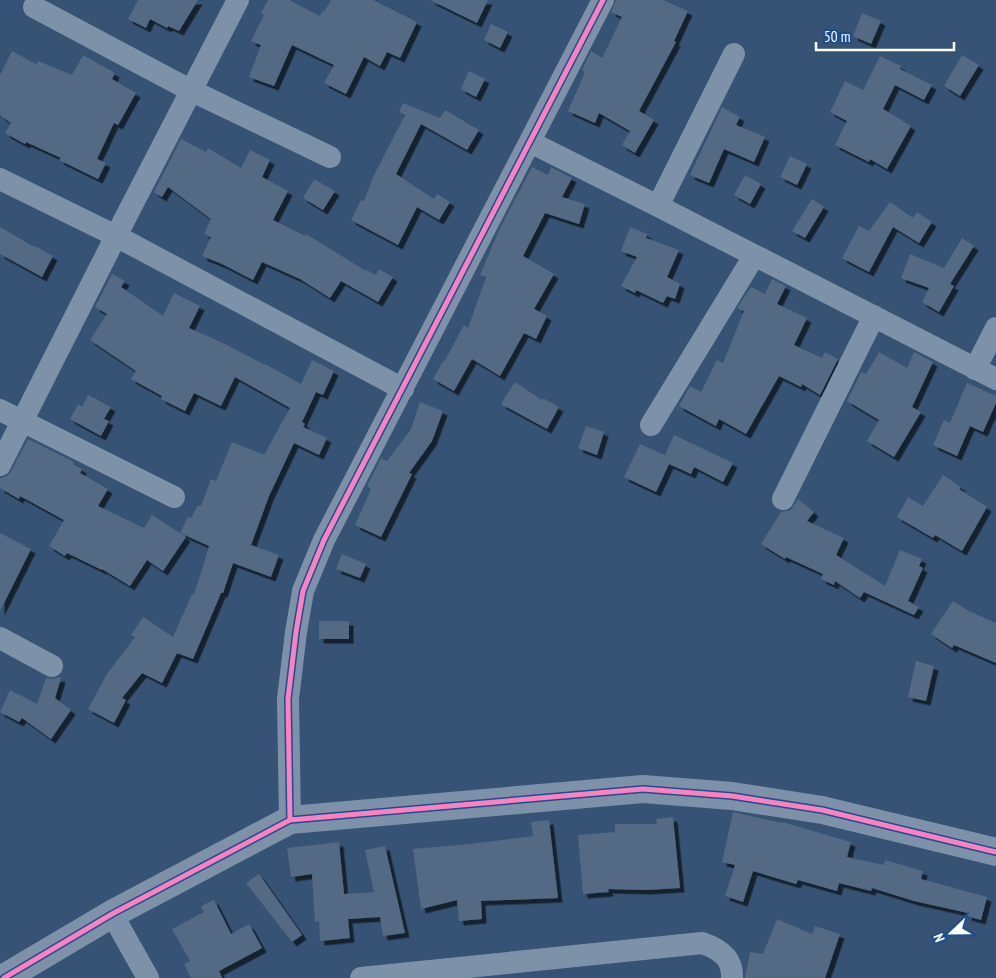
<svg xmlns="http://www.w3.org/2000/svg" width="996" height="978" font-family="'PT Sans Narrow',sans-serif">
<defs>
<filter id="shadow"><feDropShadow dx="4.5" dy="4.5" stdDeviation="0" flood-color="#0009"/></filter>
</defs>
<rect width="100%" height="100%" fill="#365274"/>
<path fill="#526984" filter="url(#shadow)" d="M138,0H198L179,31L168,26L167,28L150,19L146,28L128,19Z
M268,0H289L320,16L322,11L324,12L331,0H373L417,22L400,58L387,52L380,66L364,57L346,94L324,83L334,65L292,45L274,86L249,77L261,45L251,41L264,15L261,13Z
M430,0H488L477,23Z
M616,0H663L688,11L674,41L676,42L639,111L654,120L635,153L622,145L630,131L599,113L595,123L568,111L585,72L582,70L591,51L602,58L622,17L611,12Z
M862,13L881,21L871,44L853,36Z
M491,24L508,32L500,48L484,40Z
M12,51L36,64L38,61L72,75L83,55L115,73L112,79L136,93L118,125L114,123L97,159L106,163L98,179L59,160L61,158L26,142L25,144L5,133L11,123L0,115V75Z
M962,55L979,65L960,96L944,86Z
M880,56L901,66L900,69L932,85L924,100L895,85L883,109L911,126L887,169L870,159L869,162L835,145L847,121L830,112L845,81L863,90Z
M469,71L485,79L476,97L461,89Z
M403,103L440,118L445,110L479,130L467,150L421,124L396,174L434,199L437,194L450,202L439,220L417,207L398,245L351,220L361,200L364,201L373,177L405,115L399,112Z
M722,107L740,117L736,125L765,137L754,162L724,149L709,183L690,175Z
M181,139L206,152L208,148L241,168L250,150L270,160L262,177L288,191L273,220L305,236L306,234L366,271L367,270L376,275L379,269L393,277L378,302L341,281L330,298L300,279L262,262L253,280L222,264L202,256L211,237L204,234L211,219L168,187L162,197L154,192Z
M790,156L807,164L797,185L780,177Z
M532,167L548,175L551,167L572,178L562,197L585,204L579,224L545,213L523,256L554,274L534,309L547,316L536,339L524,333L500,376L472,359L454,391L433,379L443,361L444,362L464,325L468,328L486,277L480,275L500,228Z
M745,175L761,184L750,204L734,195Z
M314,179L335,191L323,210L303,198Z
M812,199L824,207L805,238L792,231Z
M890,202L913,218L917,212L932,222L919,243L893,227L869,272L842,258L859,226L869,231Z
M0,227L34,247L35,246L53,256L42,277L0,254Z
M630,227L647,234L646,238L679,250L667,277L680,284L675,299L667,296L663,303L636,290L635,293L621,286L637,257L621,251Z
M962,238L974,246L950,284L954,286L939,312L922,302L929,288L901,278L910,254L944,268Z
M112,274L125,281L121,287L163,316L174,293L200,306L189,328L223,343L265,365V364L301,384L312,360L334,371L323,395L316,392L302,422L305,424L303,427L327,438L319,455L294,443L269,496L251,545L279,555L271,577L233,563L223,593H221L193,659L177,653L162,683L142,673L122,698L126,700L114,723L88,709L107,674L135,637L131,635L143,617L173,637L192,594L194,595L209,546L180,533L188,517L191,518L198,505L201,506L211,479L216,481L232,442L264,455L290,408L235,377L221,406L194,393L185,411L161,399L162,396L131,379L136,371L90,340L107,314L95,307Z
M772,279L786,286L777,304L807,318L794,345L822,358L825,352L838,359L820,395L802,384L801,387L779,376L746,434L719,419L716,426L679,406L690,386L701,392L717,360L723,363L744,311L737,308L751,287L765,294Z
M879,352L907,368L914,352L933,362L912,407L921,412L894,457L867,441L879,420L847,401L861,372L866,374Z
M515,382L542,400L543,398L559,407L547,429L501,404Z
M967,383L996,396V403L983,432L970,426L957,456L933,445L944,420L950,423Z
M88,395L111,407L104,419L109,421L101,436L70,419L78,404L82,407Z
M420,402L443,411L432,441L409,473L412,474L381,537L355,525L371,489L367,486L381,458L387,461L411,429Z
M586,426L604,432L597,455L578,448Z
M674,435L733,463L723,482L694,467L691,474L669,464L656,492L624,477L640,444L665,455Z
M28,439L74,462L73,464L82,469L80,473L108,489L98,506L144,528L152,515L186,537L163,571L147,560L130,586L102,569V570L67,553L65,556L49,546L64,520L20,496L19,499L0,488V478L7,476L11,471Z
M943,475L961,487L959,489L987,507L962,551L935,535L933,538L897,517L908,497L923,506Z
M798,499L814,512L807,521L844,538L836,555L885,586L900,550L922,559L919,566L923,568L908,601L919,607L914,615L864,592L860,598L835,581L834,585L821,579L823,574L786,557L785,559L761,544L781,512L791,510Z
M0,533L31,549L0,611Z
M342,554L366,564L360,578L336,569Z
M953,601L969,611L996,623V663L954,645L952,648L931,634Z
M319,621H349V639H319Z
M916,661L934,666L926,701L908,697Z
M59,677L61,678L55,698L71,710L51,739L22,718L19,722L0,712L10,690L37,704L46,678L52,679Z
M733,812L782,823V822L851,842L847,857L884,865L885,860L923,871L921,879L987,897L981,920L967,916L968,913L914,901L872,888L871,891L839,883L837,891L798,880L796,884L753,871L743,902L725,896L735,865L722,862Z
M673,817L680,888L646,890L608,889L609,892L583,894L578,835L615,832V824H657L656,819Z
M549,820L558,898L481,901L482,919L459,921L457,900L421,909L413,849L470,844L533,836L531,822Z
M339,842L344,894L374,892L365,850L385,846L405,933L383,936L380,917L348,919L350,938L320,941L319,921L315,922L312,874L291,877L287,848Z
M259,874L302,935L292,942L246,883Z
M214,900L231,934L249,924L262,948L219,971L222,978H191L184,964L190,961L172,929L204,912L201,906Z
M777,919L812,934L815,926L840,934L825,978H745L750,952L763,954Z"/>
<g fill="none" stroke-linecap="round" stroke-linejoin="round">
<path stroke="#7d92a8" stroke-width="22" d="M34,7L190,90L330,157
M530,142L658,206L996,379
M0,179L116,236L403,389
M658,206L734,54
M975,369L996,328
M0,410L174,497
M651,425L754,256
M0,465L116,236L238,0
M783,499L874,316
M0,638L52,666
M290,820L288,699L296,632L303,591L324,540L603,0
M112,914L148,978
M361,978L702,943C720,949 733,958 732,978"/>
<path stroke="#7d92a8" stroke-width="28" d="M4,978L112,914L290,820L643,789L732,796L822,810L996,852"/>
<g stroke="#1b4f8f" stroke-width="8">
<path id="cycleway" d="M290,820L288,699L296,632L303,591L324,540L603,0
M4,978L112,914L290,820L643,789L732,796L822,810L996,852"/>
</g>
<use href="#cycleway" stroke="#ff80c0" stroke-width="5"/>
</g>
<g transform="translate(951 933) rotate(248)" stroke="#1b4f8f" stroke-width="4" paint-order="stroke">
<path d="M0-4L9 19L0 12L-9 19Z" fill="#ffffff"/>
<text y="-8" font-size="14" font-weight="bold" text-anchor="middle" fill="#ffffff">N</text>
</g>
<path d="M816 42v8h138v-8" fill="none" stroke="#ffffff" stroke-width="2.5"/>
<text x="824" y="42" font-size="15" fill="#ffffff" stroke="#1b4f8f" stroke-width="4" paint-order="stroke">50 m</text>
</svg>
